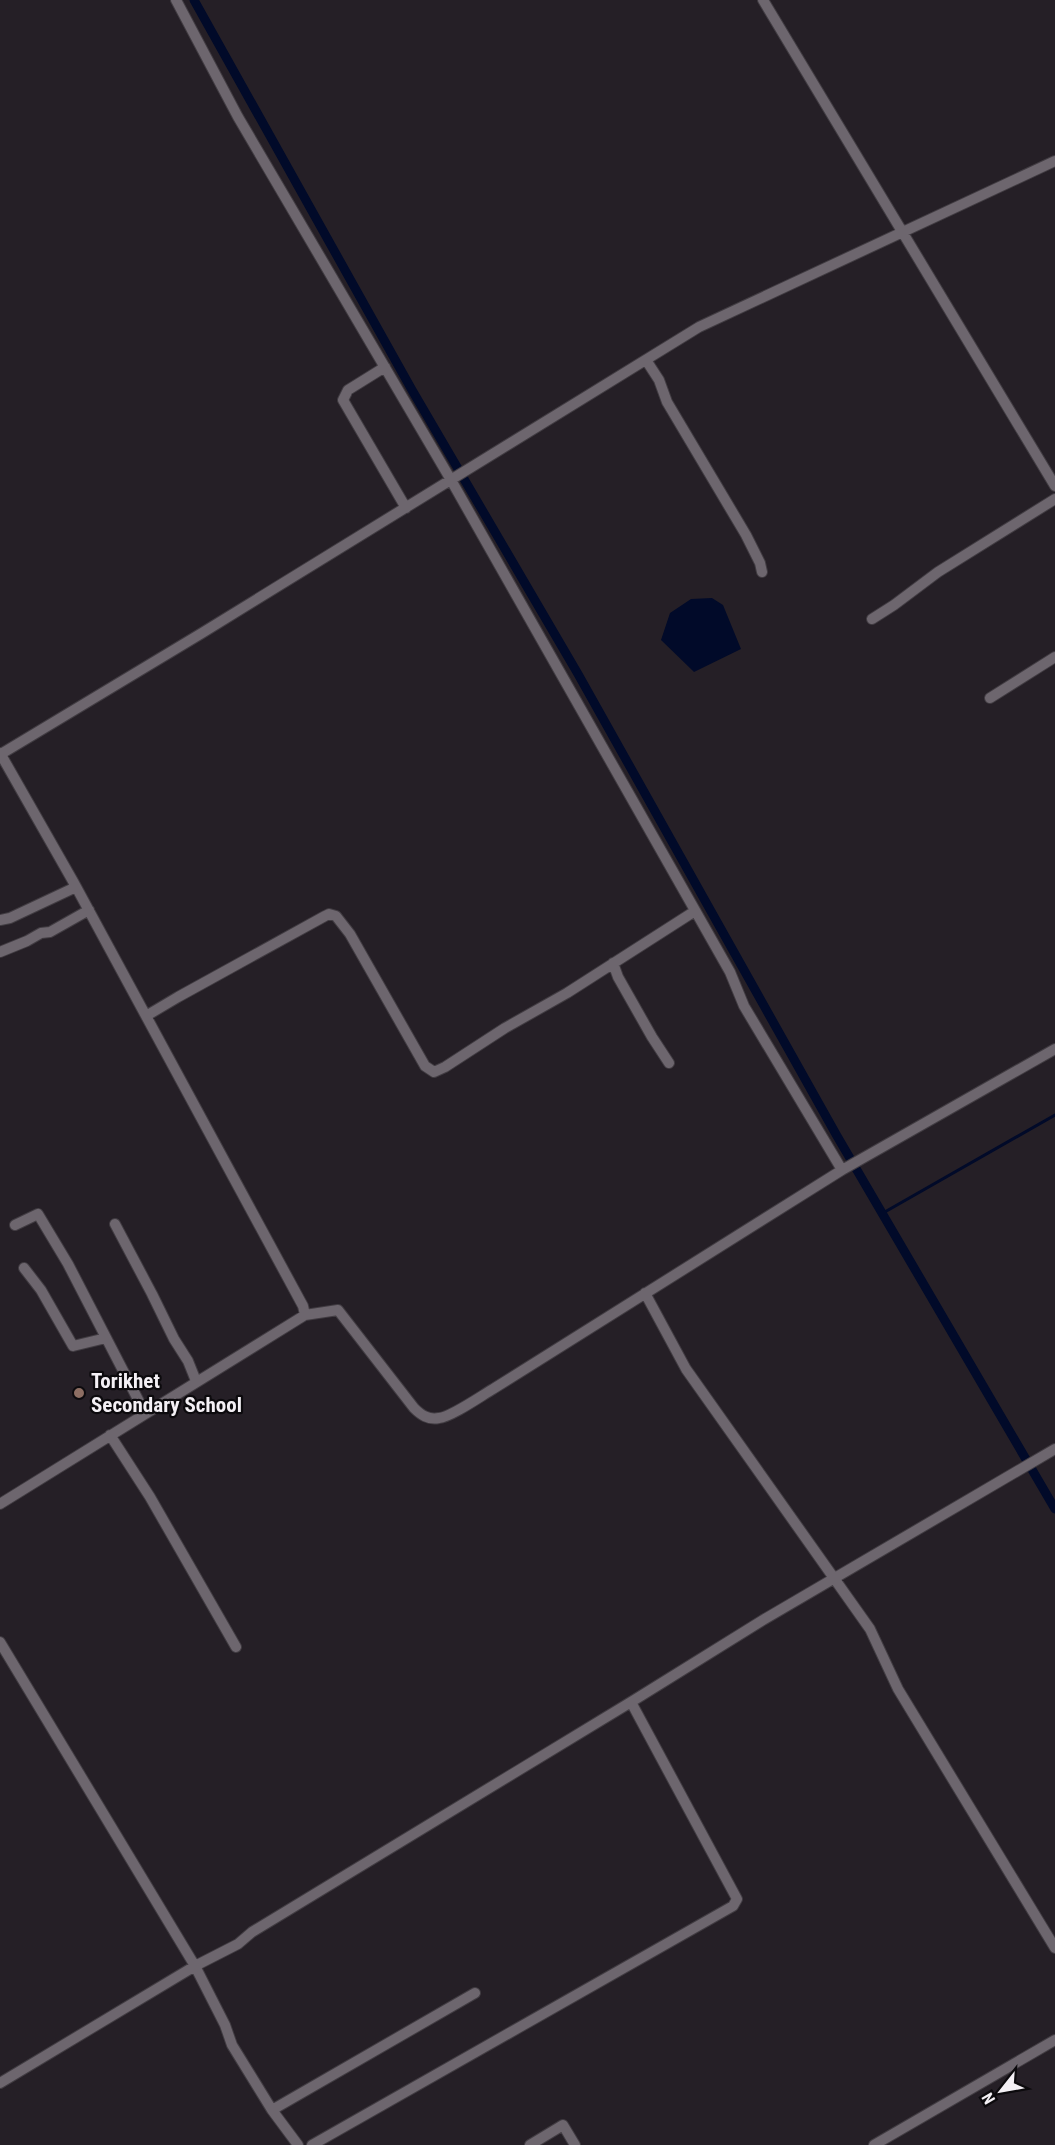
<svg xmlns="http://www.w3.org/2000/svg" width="1055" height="2145" font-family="'Roboto Condensed',sans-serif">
<rect width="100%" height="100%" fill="#251f26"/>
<path fill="#010a29" d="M712,598L723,605L741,649L694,672L661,640L670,613L691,599Z"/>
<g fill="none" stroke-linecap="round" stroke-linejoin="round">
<path stroke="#010a29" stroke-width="3" d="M883,1213L1055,1115"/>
<path stroke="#010a29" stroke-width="9" d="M194,0L412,390L578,674L837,1136L1055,1509"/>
<g stroke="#413c42" stroke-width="12">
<path id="minor" d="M176,0L238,117L451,480L730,972L744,1006L842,1170
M763,0L1055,486
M646,360L659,380L667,402L746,535L760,563L762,572
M385,367L348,390L343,400L406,508
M872,619L894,605L938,572L1055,499
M990,698L1055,657
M0,753L74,883L303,1306L305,1315L0,1504
M1,754L202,633L699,327L1055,161
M0,920L10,918L76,887
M0,952L27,941L41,933L50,932L89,910
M613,963L618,977L652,1037L669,1063
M146,1016L178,997L325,916L329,914L336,916L350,934L425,1066L434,1072L445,1067L505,1028L567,993L695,911
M115,1224L152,1294L174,1339L188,1361L196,1381
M15,1225L38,1214L68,1264L145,1413
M24,1268L41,1290L73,1346L106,1338
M645,1293L686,1369L870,1629L898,1689L1055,1948
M305,1315L338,1310L414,1408C421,1415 428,1420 439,1418C451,1417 481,1396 493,1389L842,1170L1055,1049
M110,1435L150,1497L236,1647
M0,1642L195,1966L225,2025L232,2045L272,2110L298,2145
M0,2083L195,1966L238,1944L252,1932L631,1702L763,1620L1055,1449
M272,2110L475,1993
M312,2145L733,1906L737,1899L631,1702
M530,2145L563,2125L575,2145
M874,2145L1055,2040"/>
</g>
<use href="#minor" stroke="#6d666e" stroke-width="10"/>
</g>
<circle fill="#8d6e63" stroke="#0c0a0d" stroke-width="2" cx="79" cy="1393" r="6"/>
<g text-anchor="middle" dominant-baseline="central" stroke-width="4.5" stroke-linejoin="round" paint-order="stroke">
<g font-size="21" font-weight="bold" fill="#f4f0f5" stroke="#0c0a0d" text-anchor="start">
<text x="91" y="1381">Torikhet<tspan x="91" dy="24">Secondary School</tspan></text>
</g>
</g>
<g transform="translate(1001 2091) rotate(239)" stroke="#0c0a0d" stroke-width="4.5" paint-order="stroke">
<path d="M0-4.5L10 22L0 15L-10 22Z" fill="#f4f0f5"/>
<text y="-9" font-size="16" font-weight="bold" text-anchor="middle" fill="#f4f0f5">N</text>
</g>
</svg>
